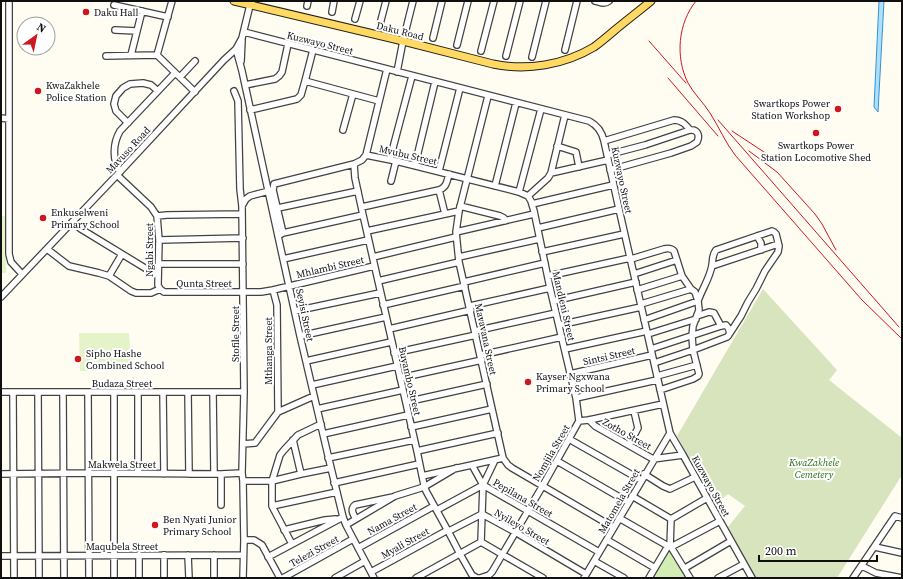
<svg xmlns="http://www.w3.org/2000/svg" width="903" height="579" font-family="'Source Serif 4',serif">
<rect width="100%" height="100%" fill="#fffcf1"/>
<path fill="#d3eeb5" d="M668,552H671L686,578H653Z"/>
<path fill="#d8e4be" d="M763,289L837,370L829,380L902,438V475L837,578H755L727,528L745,506L728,494L714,505L677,436Z"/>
<path fill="#e5f4c8" d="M1,216H6V273H2V286L1,288Z
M79,333H129L132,371H80Z"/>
<path fill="#afdffc" stroke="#2e96db" d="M879,1H884L878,112L874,107Z"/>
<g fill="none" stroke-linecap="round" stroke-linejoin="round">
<g stroke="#424242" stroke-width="8">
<path id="minor" d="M9,1V254L11,262L22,274
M595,1C600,2 604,5 609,1
M114,5L168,17
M307,6L308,1
M332,12L334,1
M355,19L360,1
M380,24L386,1
M115,30L137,31
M244,32L589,121C597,125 602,132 604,141L619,209L670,433L683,455L752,578
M433,38L442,1
M457,45L468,1
M236,49L242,71L278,236L300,336L331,468L343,517L346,525L374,578
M313,50L305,81L379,101
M565,50L577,1
M481,51L494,1
M131,55L142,11
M157,55L195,92
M106,56L157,55L172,1
M506,56L520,1
M532,57L546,1
M241,61L242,40
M397,72L403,41L413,1
M180,77L195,61
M245,85L275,79L279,76L282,72L288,44
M234,91L238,101L240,189L242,206L244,392L242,473L243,481L244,540L243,578
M488,96L459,211L456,232L459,262L503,458L508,465L512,468L613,527
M250,110L297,99L301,95L305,81
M1,118L9,119
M128,123L116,111L114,104L116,96L123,88L130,84L143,83L151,85L158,91
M343,130L353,94
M604,141L674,120C682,120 686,125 690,130
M557,146L576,152L579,167
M366,155L387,69
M607,155L645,145L690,130C698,129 700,136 697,142L691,146L671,153L610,170
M390,159L412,76
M354,164L355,178L363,215L417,451L424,485L426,491L448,531L460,554L472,575L477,578H480L489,575L492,572L542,487L579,421L576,398L550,288L534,211L531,201L528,196
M415,165L435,82
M439,171L460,88
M120,172C112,160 113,143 120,131L175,73
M551,173L565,115
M117,175L151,207L157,216L159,240L158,285L160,289L164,292H261L273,290L374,266
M391,181L396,161
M495,186L516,103
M273,190L283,233
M439,190C447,187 447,181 449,174
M519,192L541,109
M528,196L548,178L551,173L608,160
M532,204L613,185
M242,206L246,199L250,196L273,190L274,184L354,164L362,160L366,155L396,161L519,192L528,196
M460,206L500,216L504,218L505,221
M362,207L439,190L445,214
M278,208L358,191
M157,216L167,215L242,214
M72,222L81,229L158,276
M538,228L619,209
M367,231L459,211
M456,232L534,214
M278,236L283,233L363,215
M757,236L761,243V250
M159,240L243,238
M47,249L69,266L99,273L109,276L131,291L136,293H151L160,289
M542,252L624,234
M373,257L456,237
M459,257L539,239
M283,259L368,240
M631,259L664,249C668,248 671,248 674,251L682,276L691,289L695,292L698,301L699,310L693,326L692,336L693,350L699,374L698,376L693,379L660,390
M159,264H243
M712,266L778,244
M634,274L677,260
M109,276L122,254
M548,276L630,258
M378,281L459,262
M464,282L545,263
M273,290L277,305L278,412
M637,290L682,276
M1,297L117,175L224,60L236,49L242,38L250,5
M553,301L636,282
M641,304L691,289
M383,305L465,286
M470,306L550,288
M295,311L380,293
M697,316L709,312L714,313L721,326
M644,320L698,301C702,289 710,278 712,265C713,259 712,255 716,250L772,231L774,232L776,234L779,246L778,252L765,271L756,289L748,302L741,316L730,333
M559,325L641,307
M389,329L471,310
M475,331L556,313
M648,334L696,319
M300,336L386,317
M565,349L647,331
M651,349L721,326L726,325C730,329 731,334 727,337L693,350L654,363
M394,353L476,335
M481,355L562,337
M306,361L391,342
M570,374L652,355
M657,376L697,365
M400,378L482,360
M312,385L397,366
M1,392H244
M38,392L39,578
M63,392L64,578
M88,392L89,578
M114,392V578
M138,392V473
M163,392L164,474
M188,392L189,474
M213,392L214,473
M13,393L14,578
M576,398L657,380
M406,402L487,384
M317,409L403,390
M589,420L595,426L653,459L683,455
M579,421L589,420L663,404
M411,427L492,409
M323,434L408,415
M569,439L641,480
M293,440L301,474
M243,444L255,443L278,412L314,396
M629,445L638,428L634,411
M417,451L498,433
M328,458L414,440
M557,461L628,502
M472,465L483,485
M1,474L89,473L221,474L242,473
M221,474V505
M644,474L663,486L670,489L695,477
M422,476L503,458
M243,481H272L301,474L331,468
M334,483L419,464
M632,496L671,519
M272,506L337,492
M437,510L483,485L599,552
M619,518L668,546L671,547L720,521
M356,519C353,514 350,509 355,505L393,497
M671,519L707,498
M346,525L395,496L424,487L456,468
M284,530L325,520L336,519
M244,540H254L262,545L280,578
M607,540L655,568
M481,542L483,485L495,460
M481,542L543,578
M292,544L274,510L272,506V481L280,455L284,450L298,435L321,424
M670,547L671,519
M671,547L690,578
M875,547L902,553
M358,548L434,506
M139,555V578
M164,555V578
M188,555L189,578
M214,555V578
M1,556L243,555
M268,557L343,517
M594,561L624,578
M862,566L876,573L902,578
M685,568L731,541
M371,572L435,537L446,531L451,530L482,514L515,532L586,574
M283,578L353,539
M335,578L365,561
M416,578L481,542
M584,578L670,433
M649,578L668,546
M718,578L744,564
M853,578L895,516L902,518"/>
</g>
<g stroke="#202020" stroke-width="9">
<path id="major" d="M234,1L403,41L493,64C527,71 564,65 594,47C601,42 608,36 615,30C627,20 639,11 651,1"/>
</g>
<use href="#minor" stroke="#fff" stroke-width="5.5"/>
<use href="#major" stroke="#ffd961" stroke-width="7"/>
<path stroke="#ce1820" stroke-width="1" d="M696,1C678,23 675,57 688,83C694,94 703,102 710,113C719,127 725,142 735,155L862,300L902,339
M649,41L686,83
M668,78L718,136
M718,120L899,327
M732,131L770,156
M749,151L777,172L815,214L822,224L836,250"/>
</g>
<g fill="#ce1820" stroke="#fff" stroke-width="1.5">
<circle cx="86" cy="12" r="4"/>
<circle cx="38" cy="91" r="4"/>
<circle cx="838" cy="109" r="4"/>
<circle cx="816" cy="133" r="4"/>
<circle cx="43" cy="218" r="4"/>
<circle cx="78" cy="359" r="4"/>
<circle cx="528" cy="382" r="4"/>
<circle cx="155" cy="525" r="4"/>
</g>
<g text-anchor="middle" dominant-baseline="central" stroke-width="4" stroke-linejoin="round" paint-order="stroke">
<g font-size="10" fill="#0f0f0f" stroke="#fff" text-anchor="start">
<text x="94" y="12">Daku Hall</text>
<text x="46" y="85">KwaZakhele<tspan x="46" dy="12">Police Station</tspan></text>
<text x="830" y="103" text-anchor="end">Swartkops Power<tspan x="830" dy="12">Station Workshop</tspan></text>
<text x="816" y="145" text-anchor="middle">Swartkops Power<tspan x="816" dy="12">Station Locomotive Shed</tspan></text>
<text x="51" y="212">Enkuselweni<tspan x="51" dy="12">Primary School</tspan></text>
<text x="86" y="353">Sipho Hashe<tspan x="86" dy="12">Combined School</tspan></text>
<text x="536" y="376">Kayser Ngxwana<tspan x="536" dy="12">Primary School</tspan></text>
<text x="163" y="519">Ben Nyati Junior<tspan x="163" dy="12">Primary School</tspan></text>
</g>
<g font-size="10" fill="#0f0f0f" stroke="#fff">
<text transform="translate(400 31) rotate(14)">Daku Road</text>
<text transform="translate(320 43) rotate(14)">Kuzwayo Street</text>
<text transform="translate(128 150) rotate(-47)">Mavuso Road</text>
<text transform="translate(408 155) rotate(13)">Mvubu Street</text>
<text transform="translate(622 180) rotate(78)">Kuzwayo Street</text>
<text transform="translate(149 250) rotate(-90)">Ngabi Street</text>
<text transform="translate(330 267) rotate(-13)">Mhlambi Street</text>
<text x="204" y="283">Qunta Street</text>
<text transform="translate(564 306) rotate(77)">Mandleni Street</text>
<text transform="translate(305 315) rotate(78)">Seyisi Street</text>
<text transform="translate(235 334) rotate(-90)">Stofile Street</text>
<text transform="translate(486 339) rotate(78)">Mavavana Street</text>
<text transform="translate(268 351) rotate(-90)">Mthanga Street</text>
<text transform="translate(609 356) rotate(-13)">Sintsi Street</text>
<text transform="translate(410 381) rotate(77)">Buyambo Street</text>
<text x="122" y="383">Budaza Street</text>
<text transform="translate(627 434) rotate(29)">Zotho Street</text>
<text transform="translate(551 453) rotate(-60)">Nomjila Street</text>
<text x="122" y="464">Makwela Street</text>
<text transform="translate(711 486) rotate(61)">Kuzwayo Street</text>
<text transform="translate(523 498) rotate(30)">Pepilana Street</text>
<text transform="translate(619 501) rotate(-60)">Matomela Street</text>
<text transform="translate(392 519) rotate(-29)">Nama Street</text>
<text transform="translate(522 527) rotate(30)">Nyileyo Street</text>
<text transform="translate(405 543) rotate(-29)">Myali Street</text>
<text x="122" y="546">Maqubela Street</text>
<text transform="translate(314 551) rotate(-29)">Telezi Street</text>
</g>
<g font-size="10" font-style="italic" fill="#296e17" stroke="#fff">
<text x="814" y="462">KwaZakhele<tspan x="814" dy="12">Cemetery</tspan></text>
</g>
</g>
<rect width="903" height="579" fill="none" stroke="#0f0f0f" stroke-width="4"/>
<g transform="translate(36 36) rotate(33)"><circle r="19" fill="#ffffff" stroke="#9f9f9f"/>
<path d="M0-3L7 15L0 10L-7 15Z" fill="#ce1820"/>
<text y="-6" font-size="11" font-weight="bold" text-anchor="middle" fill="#0f0f0f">N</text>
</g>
<path d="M759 555v6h118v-6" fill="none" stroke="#0f0f0f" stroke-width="2"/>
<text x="765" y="555" font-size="12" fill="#0f0f0f" stroke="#ffffff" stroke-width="3" paint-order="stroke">200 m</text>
</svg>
